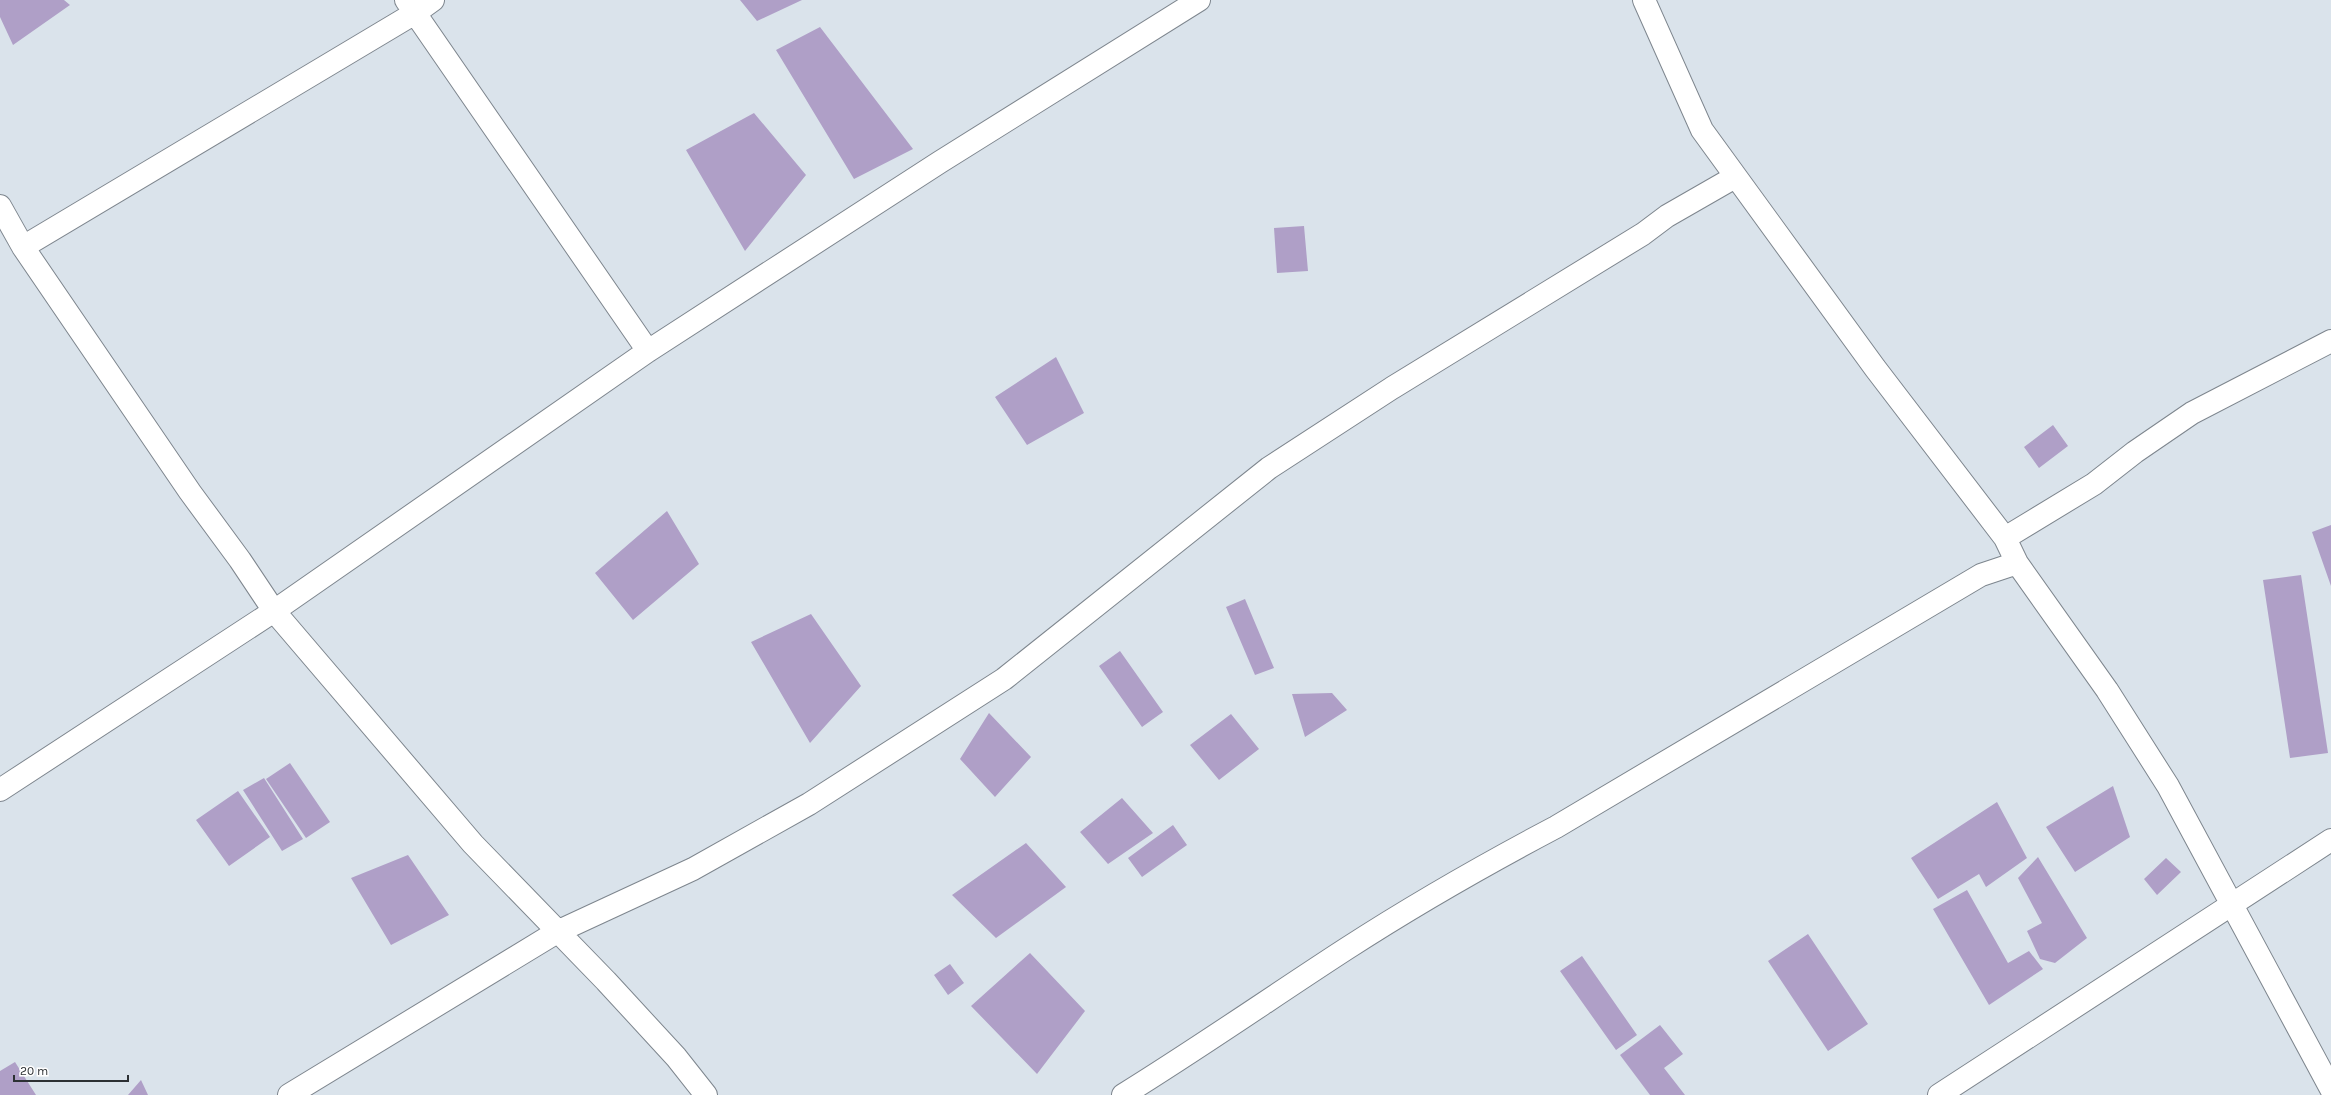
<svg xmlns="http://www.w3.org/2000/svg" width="2331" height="1095" font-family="Karla,sans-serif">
<rect width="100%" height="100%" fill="#dae3eb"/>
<path fill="#af9fc7" d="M0,0H64L70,5L13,45L0,17Z
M740,0H802L757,21Z
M820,27L913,149L854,179L776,50Z
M754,113L806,175L745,251L686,150Z
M1304,226L1308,271L1277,273L1274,228Z
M1056,357L1084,413L1027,445L995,397Z
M2053,425L2068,446L2039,468L2024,447Z
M667,511L699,564L633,620L595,573Z
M2331,525V586L2312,532Z
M2301,575L2328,753L2290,758L2263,580Z
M1245,599L1274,668L1255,675L1226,607Z
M811,614L861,686L810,743L751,642Z
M1120,651L1163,712L1142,727L1099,666Z
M1332,693L1347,710L1305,737L1292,694Z
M989,713L1031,757L995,797L960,759Z
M1231,714L1259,749L1219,780L1190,745Z
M290,763L330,822L306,838L266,779Z
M264,778L303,839L282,851L243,790Z
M2113,786L2130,837L2075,872L2046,827Z
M238,791L270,837L229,866L196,820Z
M1122,798L1153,833L1108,864L1080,832Z
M1997,802L2027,858L1986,887L1979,874L1938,899L1911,858Z
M1173,825L1187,845L1142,877L1128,858Z
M1026,843L1066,887L996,938L952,895Z
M408,855L449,915L391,945L351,878Z
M2038,857L2087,938L2055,963L2040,959L2027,931L2042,923L2018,878Z
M2166,858L2181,872L2157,895L2144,879Z
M1967,890L2008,963L2029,951L2043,969L1989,1005L1933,909Z
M1808,934L1868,1024L1828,1051L1768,961Z
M1030,953L1085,1011L1037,1074L971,1006Z
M1582,956L1637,1035L1616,1050L1560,971Z
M950,964L964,983L948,995L934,975Z
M1660,1025L1683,1054L1664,1068L1685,1095H1650L1620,1055Z
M15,1062L36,1095H0V1071Z
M141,1080L148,1095H128Z"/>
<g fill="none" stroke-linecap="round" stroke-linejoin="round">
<g stroke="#7e868e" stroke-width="24">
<path id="minor" d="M406,0L648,351
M1644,0L1702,130L1875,368L2005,538L2017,563
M0,206L23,247L190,492L240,560L274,611L473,844L606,981L676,1057L706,1095
M23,247L415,13L433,0
M2005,538L2094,484L2135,452L2192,413L2331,341
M0,790L274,611L648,351L940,162L1199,0
M289,1095L557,932L693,869L809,804L1004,679L1269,468L1392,388L1643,234L1667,216L1735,177
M1123,1095C1199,1048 1272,997 1346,949C1414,905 1484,865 1556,827L1981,575L2017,563L2107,690L2168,786L2331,1089
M1939,1095L2331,840"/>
</g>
<use href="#minor" stroke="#fff" stroke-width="22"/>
</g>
<path d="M14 1075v6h114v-6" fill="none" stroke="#2c3033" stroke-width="2"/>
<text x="20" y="1075" font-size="12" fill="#2c3033" stroke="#ffffff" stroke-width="3" paint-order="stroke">20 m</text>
</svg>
